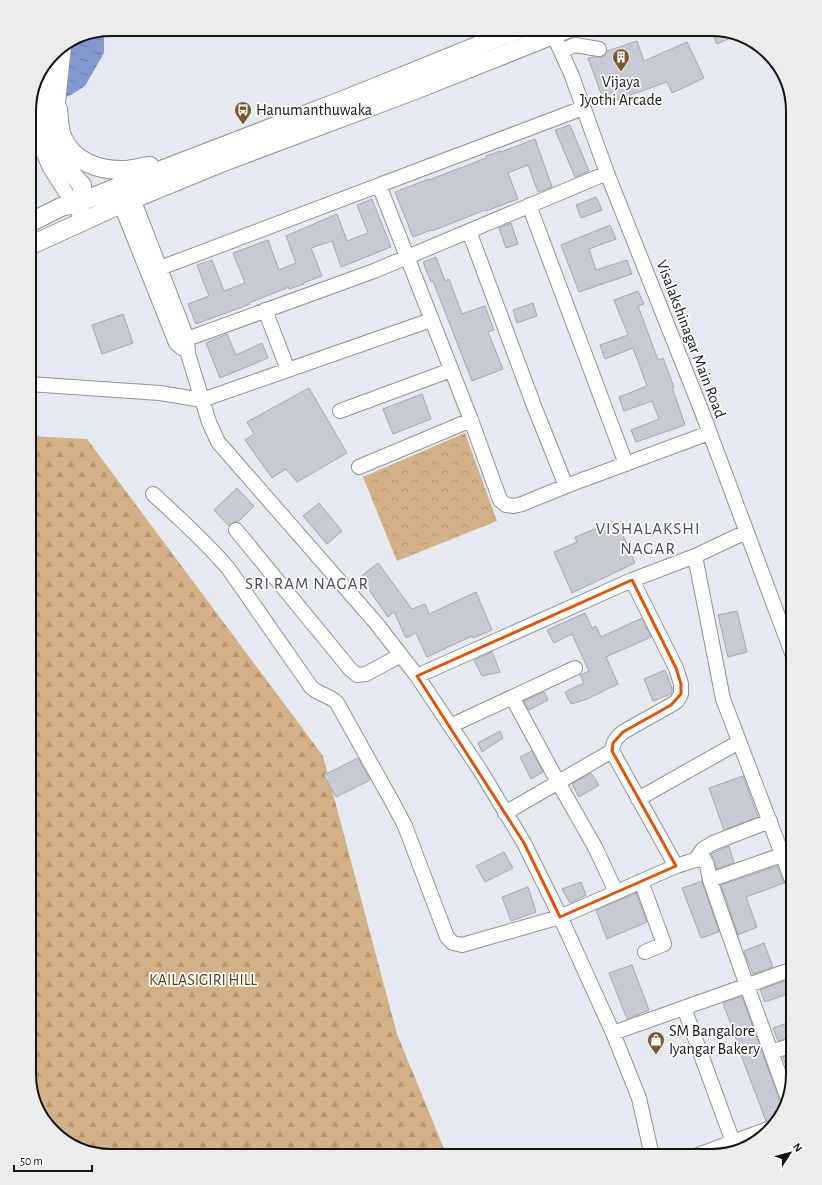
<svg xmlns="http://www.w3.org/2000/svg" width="822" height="1185" font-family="'Alegreya Sans',sans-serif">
<defs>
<pattern id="forest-firs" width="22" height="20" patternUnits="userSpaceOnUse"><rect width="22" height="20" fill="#d4b086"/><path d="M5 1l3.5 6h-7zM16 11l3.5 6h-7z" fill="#b59673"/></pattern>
<pattern id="park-crowns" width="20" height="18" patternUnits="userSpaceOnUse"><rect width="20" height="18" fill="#d4b086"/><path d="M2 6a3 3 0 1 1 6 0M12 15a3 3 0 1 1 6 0" fill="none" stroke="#b59673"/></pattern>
<pattern id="water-ripples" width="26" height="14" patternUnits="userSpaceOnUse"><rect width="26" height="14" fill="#8298cf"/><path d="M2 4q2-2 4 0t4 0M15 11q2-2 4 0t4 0" fill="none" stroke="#697ba7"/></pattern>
</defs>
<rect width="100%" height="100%" fill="#e5e9f1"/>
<path fill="url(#forest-firs)" d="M29,436L87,439L323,756L397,1034L447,1156H106L70,1145L40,1115L29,1074Z"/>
<path fill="url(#park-crowns)" d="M465,433L497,521L397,561L363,477Z"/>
<path fill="url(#water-ripples)" d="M104,30V53L85,86L71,95L29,112C29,97 38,66 51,58C58,53 68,49 76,45L77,37L80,35Z"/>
<path fill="#c7cbd3" stroke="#a5a9b1" d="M710,29H716L735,36L717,44Z
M637,41L644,61L687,42L704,78L672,93L667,82L605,104L588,58L593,57H602L605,55L607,51Z
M570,125L589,171L575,177L555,130Z
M535,139L552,187L538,192L528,165L508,173L518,199L486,211L485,210L432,231L431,230L413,237L395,192L429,179V180L486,158V156L500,151L501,152Z
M596,197L602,210L581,218L576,205Z
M372,199L391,247L341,267L332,241L311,248L322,276L303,283L304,284L289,289V287L249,303L250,304L196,324L188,304L209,296L197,265L212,260L224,291L245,283L233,253L268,240L279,270L296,263L286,236L337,214L347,241L368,233L357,205Z
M511,223L518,244L506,248L499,228Z
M610,225L616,239L589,249L596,270L627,260L632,274L579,292L561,245Z
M436,257L445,281L449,279L462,314L485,306L494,330L488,332L503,369L472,381L433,281L431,282L423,262Z
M638,291L644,304L638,306L658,360L663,358L674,387H672L685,425L636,442L631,430L659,419L652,401L624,411L619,397L647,386L633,348L605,359L600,345L628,335L614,300Z
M533,303L537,316L517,323L513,310Z
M123,314L133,343L102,354L92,325Z
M227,334L236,355L262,343L268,358L220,378L206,343Z
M309,388L347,453L297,482L286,469L272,478L245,440L254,434L247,422Z
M422,394L431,419L393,434L383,409Z
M237,488L254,506L238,522H234L229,526L214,510Z
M319,503L342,531L327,544L303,516Z
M617,522L635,563L572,593L554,552L577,542L575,537L595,529L596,531Z
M378,563L412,609L425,604L429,614L476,592L492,630L473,638L472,636L427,657L416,633L406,638L394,612L388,617L360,577Z
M737,611L747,652L728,657L718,615Z
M585,613L592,628L596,626L601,637L642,618L651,637L606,657L618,684L587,699L571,704L565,692L584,683L580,675L589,671L572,634L554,643L547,630Z
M492,652L500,672L482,676L474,660Z
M665,670L672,688V692L671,694L653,701L644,679Z
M544,692L548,700L529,710L524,701Z
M500,731L503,738L482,752L478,743Z
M532,751L543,772L531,779L520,757Z
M358,758L370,780L336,797L324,775Z
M591,773L599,785L579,797L572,784Z
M743,776L758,817L724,830L709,788Z
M729,846L734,863L716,869L715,861L711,854Z
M504,852L513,868L485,882L476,866Z
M777,866L784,883L746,897L757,927L738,935L721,885Z
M702,881L719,932L701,938L682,888Z
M581,882L586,895L570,903L562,889Z
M528,887L536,912L511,921L502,897Z
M636,893L647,922L607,939L596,910Z
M764,943L773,967L753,974L744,951Z
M632,965L649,1010L627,1019L609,973Z
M793,978V992L765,1002L760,990Z
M742,996L779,1099L785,1105L782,1115L774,1123L770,1121H766L736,1042L737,1041L723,1003Z
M793,1021V1037L778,1041L773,1028Z
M793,1054V1074L791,1080L783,1057Z"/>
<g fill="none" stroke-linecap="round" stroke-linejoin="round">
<g stroke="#90939b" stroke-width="16">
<path id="minor" d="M554,36L572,76L607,173L702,412L793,656
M561,51L575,45L599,49
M41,71L37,115L40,145L50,168L68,196L78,203
M58,103L64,46
M49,114L51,129
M379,185L471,420L500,500L506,505L514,506L522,504L566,486L709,433
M130,191L187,338L188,354L209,422L218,442L376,623L417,676L480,770L524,843L559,914L613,1033L639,1098L652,1156
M117,195L176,343L182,348
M529,205L626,464
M469,231L534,406L566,486
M160,268L583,108
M265,310L288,370
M176,343L374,271L607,173
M29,384L160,393L202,400L431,320
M340,411L451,370
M359,467L471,420
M153,494C179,518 205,541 228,568L311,687C319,695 330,695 337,703L394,805L405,826L447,937L453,943L462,945L560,917L676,866L695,860L704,859L707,865L710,880L747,986L787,1096
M236,530L350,669L357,675L366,674L401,655
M695,556L723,699L793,883
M417,676L632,580L695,556L746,532
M512,697L558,782L596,849L616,892
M450,726L575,668
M612,751L676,866
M638,799L739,742
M505,813L612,751C613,742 616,738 623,732L671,705L677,701L681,694V684L676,668L632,580
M695,860L703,849L713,843L770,821
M710,880L793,851
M641,881L664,944L645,952
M684,1008L733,1142
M613,1033L793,969
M771,1052L793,1045
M695,1156L768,1129"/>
</g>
<g stroke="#90939b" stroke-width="20">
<path id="major" d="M58,109C59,118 59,128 62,136C72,162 100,171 125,170C133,169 142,167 150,166
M49,114L53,53
M53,138C59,158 68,171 82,185V195L78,203L80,211
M29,223L61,207L78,203L135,180L346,99L519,29
M29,246L121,204L226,161L415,90L568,29"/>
</g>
<use href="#minor" stroke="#fff" stroke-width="14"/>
<use href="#major" stroke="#fff" stroke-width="18"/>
</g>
<path fill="none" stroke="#dd560d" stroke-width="3" stroke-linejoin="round" d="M632,580L676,668L681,684V694L671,705L623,732L613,743L612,751L676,866L560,917L524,843L417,676Z"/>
<defs>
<g id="building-pin" transform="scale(0.9)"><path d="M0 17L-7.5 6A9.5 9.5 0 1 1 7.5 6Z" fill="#7a5930" stroke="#fff"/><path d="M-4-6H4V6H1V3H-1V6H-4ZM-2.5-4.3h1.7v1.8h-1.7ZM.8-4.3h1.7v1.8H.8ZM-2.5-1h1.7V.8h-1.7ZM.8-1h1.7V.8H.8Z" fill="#fff"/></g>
<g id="bus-pin" transform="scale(0.9)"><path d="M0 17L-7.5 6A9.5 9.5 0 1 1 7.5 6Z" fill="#7a5930" stroke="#fff"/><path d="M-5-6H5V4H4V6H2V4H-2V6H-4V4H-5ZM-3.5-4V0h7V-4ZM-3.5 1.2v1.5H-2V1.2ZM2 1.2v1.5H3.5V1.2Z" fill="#fff"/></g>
<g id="shop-pin" transform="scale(0.9)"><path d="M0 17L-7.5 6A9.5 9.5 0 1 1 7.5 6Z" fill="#7a5930" stroke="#fff"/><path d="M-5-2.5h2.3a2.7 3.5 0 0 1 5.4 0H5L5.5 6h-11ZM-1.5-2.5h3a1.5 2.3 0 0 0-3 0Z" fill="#fff"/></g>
</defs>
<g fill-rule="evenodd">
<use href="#building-pin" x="621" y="57"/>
<use href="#bus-pin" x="243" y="110"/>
<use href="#shop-pin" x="656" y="1040"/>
</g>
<g text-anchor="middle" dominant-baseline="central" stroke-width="3.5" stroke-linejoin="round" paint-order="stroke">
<g font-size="16" fill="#131417" stroke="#fff" text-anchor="start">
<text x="621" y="82" text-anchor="middle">Vijaya<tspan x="621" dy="18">Jyothi Arcade</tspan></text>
<text x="256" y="110">Hanumanthuwaka</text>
<text x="669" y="1031">SM Bangalore<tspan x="669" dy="18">Iyangar Bakery</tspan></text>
</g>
<g font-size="16" fill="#131417" stroke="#fff">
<text transform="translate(691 339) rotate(69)">Visalakshinagar Main Road</text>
</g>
<g font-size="16" fill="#5c3e16" stroke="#fff">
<text x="203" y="980">KAILASIGIRI HILL</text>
</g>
<g font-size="17" letter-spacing="1" fill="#4a4c53" stroke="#fff">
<text x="648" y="528">VISHALAKSHI<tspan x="648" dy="20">NAGAR</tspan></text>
<text x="307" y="583">SRI RAM NAGAR</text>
</g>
</g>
<path d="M0 0H822V1185H0ZM111 36H711A75 75 0 0 1 786 111V1074A75 75 0 0 1 711 1149H111A75 75 0 0 1 36 1074V111A75 75 0 0 1 111 36Z" fill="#ececec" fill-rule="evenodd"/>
<path fill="none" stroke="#131417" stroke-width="2" d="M111 36H711A75 75 0 0 1 786 111V1074A75 75 0 0 1 711 1149H111A75 75 0 0 1 36 1074V111A75 75 0 0 1 111 36Z"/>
<g transform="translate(790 1153) rotate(54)" stroke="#ffffff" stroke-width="3" paint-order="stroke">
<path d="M0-3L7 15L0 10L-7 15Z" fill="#131417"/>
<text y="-6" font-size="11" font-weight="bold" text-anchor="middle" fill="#131417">N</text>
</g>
<path d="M14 1165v6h78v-6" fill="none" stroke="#131417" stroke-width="2"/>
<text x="20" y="1165" font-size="12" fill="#131417" stroke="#ffffff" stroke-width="3" paint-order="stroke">50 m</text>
</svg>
